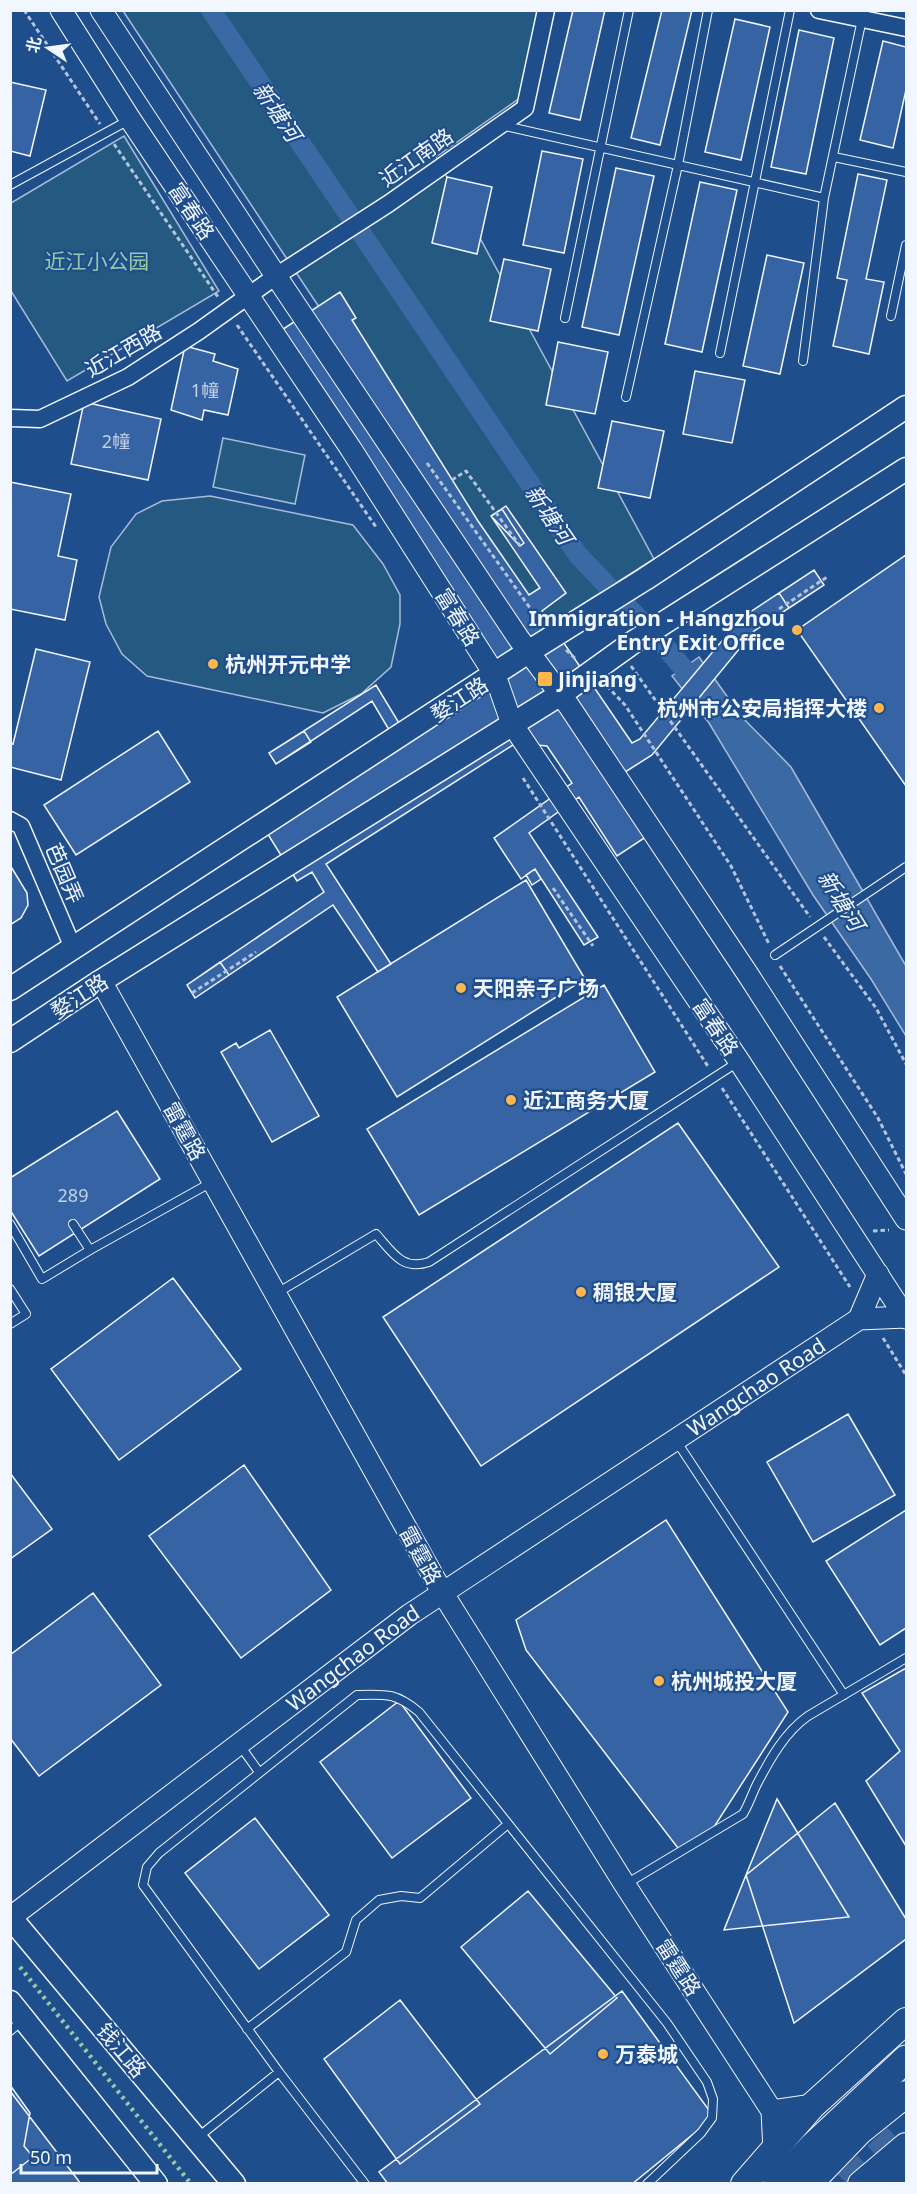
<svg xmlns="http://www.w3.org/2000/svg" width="917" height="2194" font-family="'Noto Sans','Noto Sans SC',sans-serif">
<rect width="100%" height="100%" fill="#1f4e8c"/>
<path fill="#245a82" stroke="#a8bbd7" stroke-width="1.5" d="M123,11H551L534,88L436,157L654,559L537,633L285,256Z
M124,136L219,291L67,381L11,291V203Z
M223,438L305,455L295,504L213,487Z
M210,496L353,525L383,564L400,595V624L391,667L361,694L323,713L147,676L122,654L106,624L99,597L111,547L136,514L162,501Z"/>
<path fill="#3b69a3" stroke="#a8bbd7" stroke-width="1.5" d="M699,657L741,716L791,767L906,966V1036L871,979L813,895L709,723L672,676Z"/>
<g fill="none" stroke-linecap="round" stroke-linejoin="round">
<path stroke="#3b69a3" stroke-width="20" d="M211,10L578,555L661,642L700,688"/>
</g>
<path fill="#3563a3" stroke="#f2f6ff" stroke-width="1.5" d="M573,10H605L580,120L549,113Z
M662,10H692L660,145L631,138Z
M735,19L770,27L741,160L705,152Z
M799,30L834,38L806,174L771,167Z
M883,41L906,47V90L893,148L860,140Z
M10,82L46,90L30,156L10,151Z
M542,151L583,159L564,253L523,245Z
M616,168L654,176L619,335L582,327Z
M858,174L887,180L866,279L884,282L869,354L833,346L847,280L837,278Z
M447,177L492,187L477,254L432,243Z
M700,182L737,190L702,352L665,344Z
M767,255L804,263L780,374L743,366Z
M504,259L551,269L538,331L490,321Z
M340,292L356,318L352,320L478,521L529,595L540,588L491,516L506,506L566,593L542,611L632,743L640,739L741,618L814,570L824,585L754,631L652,755L625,772L661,827L617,856L579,797L529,833L598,937L584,945L535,869L521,879L494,838L572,783L547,746L516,743L326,864L391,964L378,972L333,905L195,998L187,985L324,892L312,872L297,881L264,828L398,745L372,701L276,764L269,753L376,685L408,738L483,673L277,333Z
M558,342L608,352L595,414L546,405Z
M185,346L215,354L213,361L238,369L228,415L204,410L202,420L171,410Z
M695,371L745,380L732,443L683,434Z
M84,402L161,419L148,480L71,464Z
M612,421L664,431L650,498L598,488Z
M10,482L71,494L58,556L77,560L65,620L10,609Z
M502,509L524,543L520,546L491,516Z
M906,555V786L797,630Z
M814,570L824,585L789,608L779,593Z
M36,649L90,662L61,780L10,767V743L13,744Z
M158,731L190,782L76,855L44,805Z
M304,731L311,742L276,764L269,753Z
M10,865L27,893L28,905L21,918L10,925Z
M535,869L541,879L532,885L526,875Z
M526,880L585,979L397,1097L337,997Z
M220,962L229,975L195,998L187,985Z
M604,985L655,1072L419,1215L367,1129Z
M270,1030L319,1116L272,1142L221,1052L236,1043L239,1048Z
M117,1111L160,1179L39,1256L10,1210V1178Z
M678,1123L779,1267L481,1466L383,1317Z
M173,1278L241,1369L119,1460L51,1369Z
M848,1414L895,1495L813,1542L767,1462Z
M244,1465L331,1590L241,1658L149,1536Z
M10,1473L52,1529L10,1559Z
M906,1510V1628L880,1645L826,1561Z
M666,1520L788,1712L714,1827L681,1852L526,1650L516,1620Z
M93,1593L161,1685L39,1776L10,1738V1655Z
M906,1668V1846L866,1781L900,1751L862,1693Z
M399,1701L471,1798L392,1858L320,1762Z
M777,1799L849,1917L724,1930L746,1875Z
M835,1803L906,1919V1939L794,2023L746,1875Z
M255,1818L329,1915L259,1969L185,1873Z
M528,1891L617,1998L550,2054L461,1947Z
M622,1991L714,2117L632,2184H388L379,2172Z
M400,2000L480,2104L400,2164L324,2059Z
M10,2085L30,2113L24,2146L33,2157L10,2175Z
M10,2091L81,2184H11Z"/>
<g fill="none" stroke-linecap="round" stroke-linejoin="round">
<path stroke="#3f679d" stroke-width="27" stroke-dasharray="27 14" stroke-linecap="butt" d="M847,2184L906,2128"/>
<g stroke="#f2f6ff" stroke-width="10">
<path id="service" d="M501,125L824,198
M834,157L906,172
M10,185L129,120
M891,316L906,245
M565,318L629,10
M720,353L790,10
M803,361L824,198L862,19
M626,397L678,165L708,10
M775,955L906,867
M10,1224L42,1279L90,1250
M73,1224L90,1250L212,1182
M10,1289L26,1314L10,1324
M277,1293L376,1234C392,1252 402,1271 429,1262L738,1062
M675,1439L844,1695
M239,1744L259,1772
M626,1884L743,1814C749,1804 752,1794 757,1784C770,1759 785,1732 808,1716L906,1658
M247,2029L346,1952L356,1920L379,1900L401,1896L420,1898L508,1824
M10,2031L24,2019
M197,2138L279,2072
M365,2184L279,2072L143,1885L147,1867L159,1853L357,1695C387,1694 396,1693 419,1712L667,2023L707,2082L713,2099L712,2118L701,2133L647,2184"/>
</g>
<g stroke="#f2f6ff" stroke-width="19">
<path id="minor" d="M819,10L906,28
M10,418L40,419L128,377L199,331L276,276L388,204L525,108L546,10
M10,820L21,826L74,950"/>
</g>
<g stroke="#f2f6ff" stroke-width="23">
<g id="tertiary">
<path d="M61,10L130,119L351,449L495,675L512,724L739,1061L906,1318"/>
<path d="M101,10L276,276L519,639L569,706L747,973L906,1219"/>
<path d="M101,981L442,1592L625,1885L772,2111L774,2151"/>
<path d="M859,1319L878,1274"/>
<path id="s1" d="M11,1917L409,1615L859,1319L906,1317"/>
<path d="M772,2111L813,2105"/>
</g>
</g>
<g stroke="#f2f6ff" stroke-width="25">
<path id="secondary" d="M10,989L528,652L645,579L906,407
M10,1041L101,981L561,694L632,643L906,469
M10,1917L234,2184
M10,2002L156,2184"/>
</g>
<g stroke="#f2f6ff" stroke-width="28">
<path id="primary" d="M744,2184L813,2105L906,2021
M809,2184L860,2131L906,2094
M861,2184L906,2146"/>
</g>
<g stroke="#f2f6ff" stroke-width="29">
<path id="trunk" d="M777,2184L813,2146L906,2059
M894,2184L906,2171"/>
</g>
<path stroke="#b3c4dc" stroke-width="3" stroke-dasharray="4.5 3" stroke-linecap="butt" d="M24,10L100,124
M114,144L218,297
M237,325L376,527
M427,463L540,622
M452,480L466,471L520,546
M779,609L827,577
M566,650L577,660
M631,666L810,917
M607,686L625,705L731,866L769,944
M523,778L709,1068
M553,888L593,946
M824,937L876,1008L906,1064
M780,966L878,1118L906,1174
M192,993L256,952
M722,1088L850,1287
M873,1231L889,1230
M883,1338L906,1375"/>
<use href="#service" stroke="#1f4e8c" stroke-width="8"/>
<use href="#minor" stroke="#1f4e8c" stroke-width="16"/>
<use href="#tertiary" stroke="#1f4e8c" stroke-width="21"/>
<use href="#secondary" stroke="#1f4e8c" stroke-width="22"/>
<use href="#primary" stroke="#1f4e8c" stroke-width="26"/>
<use href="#trunk" stroke="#1f4e8c" stroke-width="27"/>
<path stroke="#97c8a6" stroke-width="4.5" stroke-dasharray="3 4.5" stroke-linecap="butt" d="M20,1967L191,2184"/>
</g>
<g fill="#ffb74d" stroke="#1f4e8c" stroke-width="2">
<circle cx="797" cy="630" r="6"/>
<circle cx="213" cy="664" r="6"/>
<rect x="537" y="671" width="16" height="16" rx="3"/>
<circle cx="879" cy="708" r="6"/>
<circle cx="461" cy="988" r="6"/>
<circle cx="511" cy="1100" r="6"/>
<circle cx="581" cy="1292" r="6"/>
<circle cx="659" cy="1681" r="6"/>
<circle cx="603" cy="2054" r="6"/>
</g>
<g text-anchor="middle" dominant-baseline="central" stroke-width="4.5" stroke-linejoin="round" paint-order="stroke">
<g font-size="18" fill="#c3d1e8">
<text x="205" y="390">1幢</text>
<text x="116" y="441">2幢</text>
<text x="73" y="1195">289</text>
</g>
<g font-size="21" fill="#f2f6ff" stroke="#1f4e8c">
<text transform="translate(416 157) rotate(-35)">近江南路</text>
<text transform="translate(192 211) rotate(56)">富春路</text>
<text transform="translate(123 350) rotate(-30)">近江西路</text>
<text transform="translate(458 617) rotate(58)">富春路</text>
<text transform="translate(459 699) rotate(-33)">婺江路</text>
<text transform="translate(65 873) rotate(67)">芭园弄</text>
<text transform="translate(79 996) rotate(-33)">婺江路</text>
<text transform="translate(716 1027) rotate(56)">富春路</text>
<text transform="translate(185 1131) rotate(61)">雷霆路</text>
<text stroke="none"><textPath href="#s1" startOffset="915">Wangchao Road</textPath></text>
<text transform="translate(421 1555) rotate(61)">雷霆路</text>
<text stroke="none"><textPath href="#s1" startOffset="429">Wangchao Road</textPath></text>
<text transform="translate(679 1967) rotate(57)">雷霆路</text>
<text transform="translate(122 2050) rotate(50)">钱江路</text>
</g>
<g font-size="21" fill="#97c8a6" stroke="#1f4e8c">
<text x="97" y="261">近江小公园</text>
</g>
<g font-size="21" font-weight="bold" fill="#f2f6ff" stroke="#1f4e8c" text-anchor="start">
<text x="785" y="618" text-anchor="end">Immigration - Hangzhou<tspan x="785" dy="24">Entry Exit Office</tspan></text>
<text x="225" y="664">杭州开元中学</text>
<text x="558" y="679">Jinjiang</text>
<text x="867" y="708" text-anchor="end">杭州市公安局指挥大楼</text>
<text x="473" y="988">天阳亲子广场</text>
<text x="523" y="1100">近江商务大厦</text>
<text x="593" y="1292">稠银大厦</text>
<text x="671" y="1681">杭州城投大厦</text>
<text x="615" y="2054">万泰城</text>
</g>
<g font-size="22" font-style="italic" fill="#f2f6ff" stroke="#1f4e8c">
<text transform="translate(278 111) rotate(56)">新塘河</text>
<text transform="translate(550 514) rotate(56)">新塘河</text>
<text transform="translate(842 900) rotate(58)">新塘河</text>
</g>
</g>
<rect width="917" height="2194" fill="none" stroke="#f2f6ff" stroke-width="24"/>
<g transform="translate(48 48) rotate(283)" stroke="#1f4e8c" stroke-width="4.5" paint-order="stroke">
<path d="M0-4.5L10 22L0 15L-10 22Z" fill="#f2f6ff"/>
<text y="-9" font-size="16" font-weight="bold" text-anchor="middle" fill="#f2f6ff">北</text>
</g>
<path d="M21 2164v9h136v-9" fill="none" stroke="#f2f6ff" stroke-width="3"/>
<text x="30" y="2164" font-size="18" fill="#f2f6ff" stroke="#1f4e8c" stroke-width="4.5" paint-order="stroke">50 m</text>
</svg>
